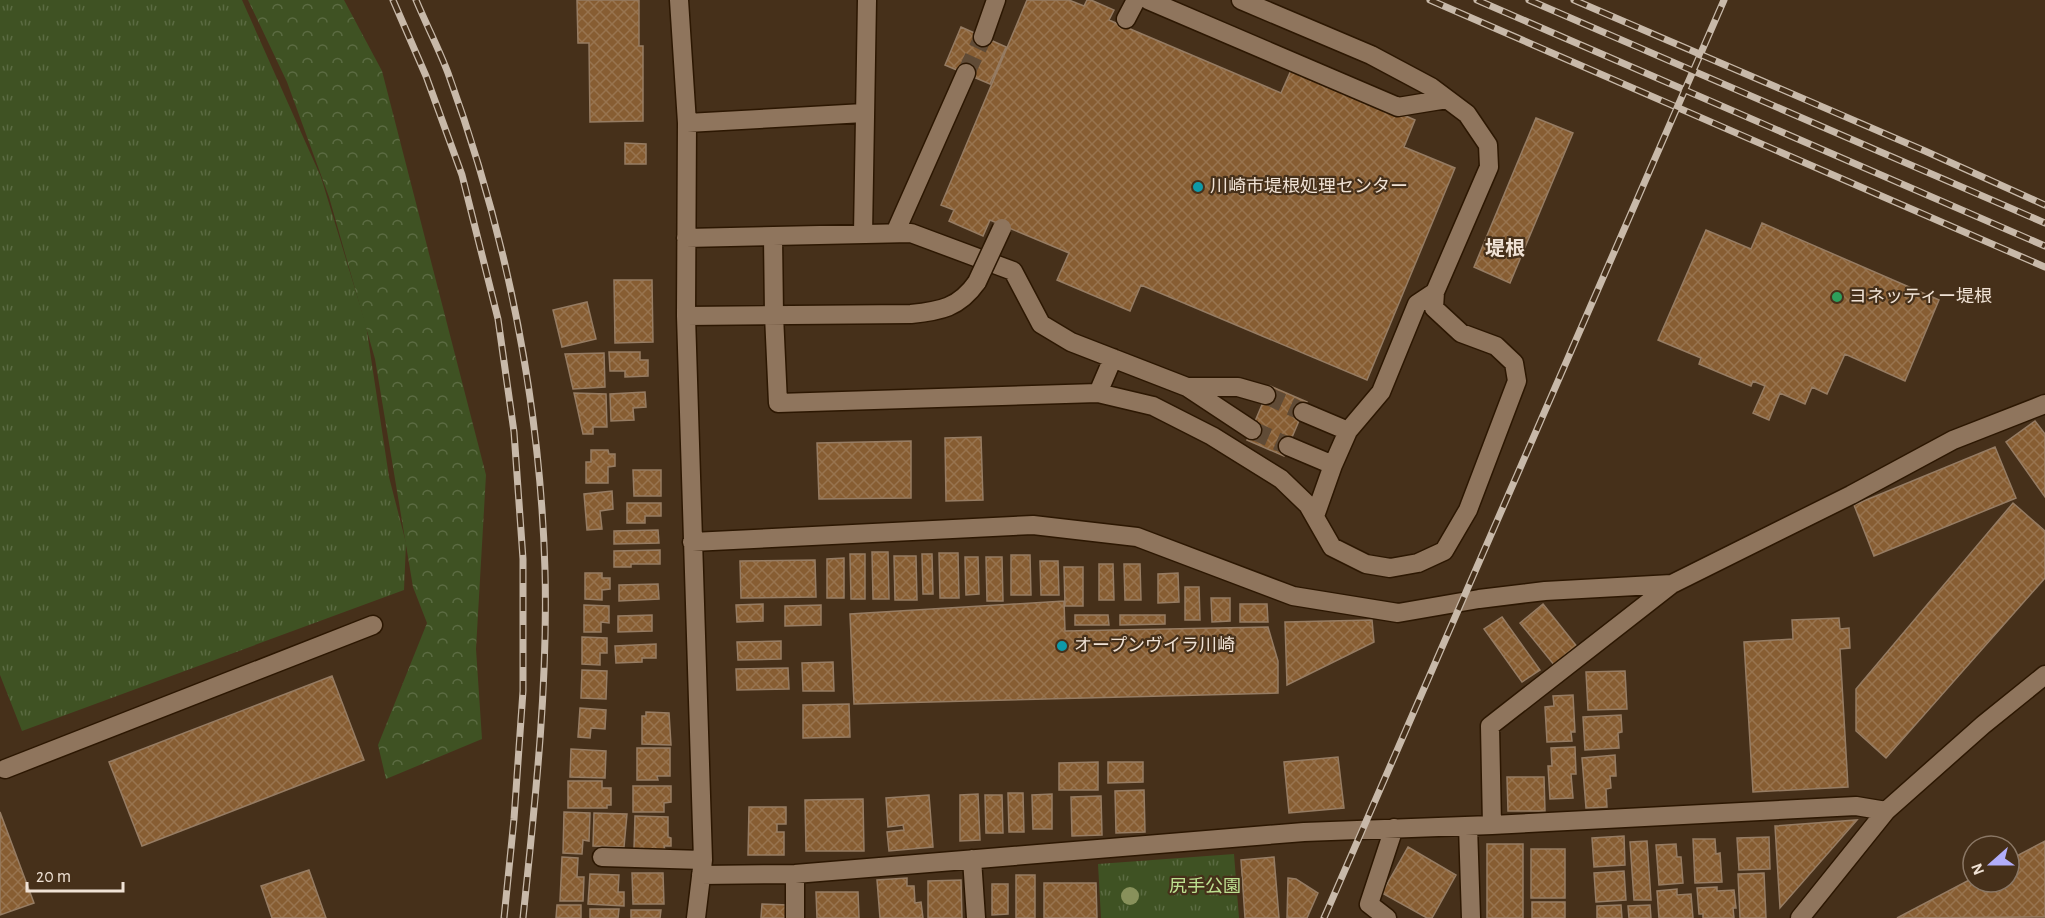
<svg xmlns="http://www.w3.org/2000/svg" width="2045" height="918" font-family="'Alegreya Sans','Noto Sans JP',sans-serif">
<defs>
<pattern id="grass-tufts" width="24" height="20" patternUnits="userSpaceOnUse" patternTransform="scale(1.5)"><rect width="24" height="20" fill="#3f5223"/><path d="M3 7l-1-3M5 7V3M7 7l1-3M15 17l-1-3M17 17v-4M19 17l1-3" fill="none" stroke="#5b6b42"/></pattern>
<pattern id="forest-crowns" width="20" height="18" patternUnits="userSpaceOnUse" patternTransform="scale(1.5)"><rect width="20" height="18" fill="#3f5223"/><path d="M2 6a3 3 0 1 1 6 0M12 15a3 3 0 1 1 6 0" fill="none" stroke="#5b6b42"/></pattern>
<pattern id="building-cross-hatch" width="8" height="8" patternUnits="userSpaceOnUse" patternTransform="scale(1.5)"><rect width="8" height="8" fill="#875d32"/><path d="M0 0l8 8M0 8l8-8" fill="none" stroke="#98744f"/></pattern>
</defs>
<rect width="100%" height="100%" fill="#46301a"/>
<path fill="url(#grass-tufts)" d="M0,0H242L321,177L366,325L389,477L406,543L404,590L22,731L0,675Z
M1234,854L1239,918H1101L1098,864Z"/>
<path fill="url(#forest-crowns)" d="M248,0H344L382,71L486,475L476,649L482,739L386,779L378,745L427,623L413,587L375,359L329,197L287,82Z"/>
<path fill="url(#building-cross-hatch)" stroke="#967c63" stroke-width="1.5" d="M577,0H639V46H643V121L590,122L589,43H578Z
M1027,0H1069L1084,6L1087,0H1091L1114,10L1109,20L1281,93L1292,68L1415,120L1404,147L1455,168L1367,380L1141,285L1130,311L1057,280L1069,253L990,220L983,236L949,221L954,210L941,205Z
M961,27L1006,47L990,84L945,65Z
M1536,118L1573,133L1510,283L1474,267Z
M625,143L646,144V164H625Z
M1762,223L1939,300L1905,381L1845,354L1827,394L1812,387L1805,404L1780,393L1769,420L1753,413L1765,386L1753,381L1751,386L1699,364L1701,358L1658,340L1706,230L1751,249Z
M614,280H652L653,342L615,343Z
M587,302L596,339L562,347L553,310Z
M609,352H640V360H648V376L625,377V371H610Z
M604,353L605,387L573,389L565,354Z
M1270,386L1307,402L1284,456L1247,440Z
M645,392L646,407L633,408L634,420L611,421L610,394Z
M574,393L606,394L607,427H593V434H583Z
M2035,421L2045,434V497L2006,442Z
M981,437L983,500L946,501L945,438Z
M911,441V498L819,499L817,443Z
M1995,447L2016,498L1874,556L1854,505Z
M591,450H608L609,454H615V466L608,467V483H586V462H591Z
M633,470H661V496H634Z
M612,491L613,509L600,511L602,529L587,530L584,494Z
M627,503H661V516H645V523H627Z
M2013,503L2045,531V578L1886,758L1856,731V689Z
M658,530L659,543L614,544V531Z
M660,550V564H631V567H614V551Z
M872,552H888L889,599H873Z
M939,553H958L959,598H940Z
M850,554H865V599H851Z
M922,554H932L933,594H923Z
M1011,555H1030L1031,595H1011Z
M894,556H916L917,600H895Z
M965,557H978L979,594L966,595Z
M986,557H1002L1003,601H987Z
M844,558V598H827V559Z
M815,560L816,597L741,598L740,561Z
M1040,561H1058L1059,595H1041Z
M1099,564H1113L1114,600H1099Z
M1124,564H1140L1141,600H1125Z
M1064,567H1083V606H1065Z
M585,573H602V578H610V589L602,590V600L585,599Z
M1178,573L1179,602L1158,603V574Z
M658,584L659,599L619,601V585Z
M1185,587H1199L1200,620H1185Z
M1211,598H1230V621L1212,622Z
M1064,601L1065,631L1268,627L1278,661V693L854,704L850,614Z
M763,604V621L737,622L736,605Z
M1240,604H1267L1268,622H1240Z
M1543,604L1578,648L1555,666L1520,623Z
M584,605L609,606V623L601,622V632H584Z
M821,605V625L785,626V606Z
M652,615V631L618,632V616Z
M1075,615H1108L1109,625H1075Z
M1120,615H1165V624L1120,625Z
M1502,617L1540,670L1522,682L1484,629Z
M1839,618L1840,629L1849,628L1850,648L1840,649L1848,787L1753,792L1744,642L1793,639L1792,620Z
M1372,620L1374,642L1287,685L1285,622Z
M582,637L607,638V653H600V665L582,664Z
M781,641V659L738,660L737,642Z
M656,644V658H642V662L616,663L615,646Z
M833,662L834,691H803L802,663Z
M788,668L789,689L737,690L736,669Z
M582,670L607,671L606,699L581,698Z
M1625,671L1627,709L1588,710L1586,672Z
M332,676L364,760L142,846L109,762Z
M1573,695L1575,732H1571L1572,741L1547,742L1545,707L1554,706L1553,696Z
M849,704L850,737L803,738V705Z
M580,708L606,710L605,729L591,728L590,738L578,737Z
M646,712L669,713L671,745L642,744V716H646Z
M1621,715L1622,732L1618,733L1619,748L1585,750L1583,717Z
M1575,747L1576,774H1571L1573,798L1550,799L1548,766H1552L1551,748Z
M637,748H670V776H657L658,780H637Z
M571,749L606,751L605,778L570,777Z
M1615,755L1616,776H1610L1611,788L1606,789L1607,807L1586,808L1582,758Z
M1338,757L1344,808L1289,813L1284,762Z
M1098,762V790H1059V763Z
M1108,762H1143V782L1108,783Z
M1507,777H1544L1545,811H1508Z
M568,781H602V788H611V805H607V808H568Z
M633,786H671V802L664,803V812H633Z
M1144,790L1145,832L1116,833L1115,791Z
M1008,793H1023L1024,832H1009Z
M978,794L980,840L960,841V795Z
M1052,794V829H1033L1032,795Z
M929,795L933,847L889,851L887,832L904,830L903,825L888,827L886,798Z
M985,795H1002L1003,833H986Z
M1101,796L1102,835L1072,836L1071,797Z
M863,799L864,851H806L805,800Z
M749,807H786V824H777V832H784V855H748Z
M0,812L34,903L0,915Z
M564,812L590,813L589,841L583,840L582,854L563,853Z
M594,813L627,814L624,847L593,846Z
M635,816L668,817V837L671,838V846H664L665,850L634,849Z
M1857,820L1780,908L1775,826Z
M1624,836L1625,865L1594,867L1592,838Z
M1769,837L1770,869L1739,870L1737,838Z
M1693,839H1715L1716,854L1720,853L1722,882L1695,883Z
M1647,841L1651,900H1634L1630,842Z
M2045,841V917L1897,918L1973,878V882H2009V860Z
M1487,844H1523V918H1487Z
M1676,844L1677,857H1681L1683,883L1659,885L1656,845Z
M1408,847L1456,875L1432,918H1427L1382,893Z
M1531,849H1565V898H1531Z
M562,857L578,858L577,877H584L583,901H560Z
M1274,857L1279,918H1245L1241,860Z
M309,870L326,918H272L261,886Z
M1624,871L1626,900L1596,902L1594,873Z
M632,873H663L664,904H633Z
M1764,873L1766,918H1740L1738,874Z
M590,874L619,875L618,892H624V906L588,904Z
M1016,875H1035V918H1016Z
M907,878V886H914L915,903L921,902L923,918H880L877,880Z
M1288,878L1296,879L1318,893L1307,918H1287Z
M961,880L962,918H928V881Z
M1044,883H1096L1097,918H1044Z
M992,884H1008V914L992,915Z
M1717,887V891L1734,890L1736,908H1733L1734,918H1703V914H1699L1697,888Z
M1677,889V895L1691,894L1693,918H1659L1657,891Z
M816,892H858L859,918H817Z
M1532,902H1565V918H1532Z
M762,904L788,905L787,918H761Z
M557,905H581V918H556Z
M1621,905L1622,918H1597V906Z
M1650,905L1651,918H1629L1628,906Z
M590,909H619L618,918H590Z
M631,910H661L660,918H631Z"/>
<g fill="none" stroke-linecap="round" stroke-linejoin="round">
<path stroke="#604b36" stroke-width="18" stroke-dasharray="18 9" stroke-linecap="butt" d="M966,73L983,37
M1266,395L1303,412
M1252,430L1288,446"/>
<g stroke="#2c1702" stroke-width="21">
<path id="minor" d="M679,0L687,123L686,316L703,860L696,918
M1148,0L1398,107L1447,99
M1126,19L1136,0
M983,37L996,0
M687,123L864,113
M895,233L966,73
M863,234L867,0
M773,237L774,315L778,403L1098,393L1153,406L1212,436L1281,479L1308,505L1332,547L1366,564L1390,568L1418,563L1444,551L1468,510L1517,381L1514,363L1496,346L1461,333L1434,308L1435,292L1489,167L1488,145L1467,114L1431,87L1371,55L1241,0
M686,238L911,233L1013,271L1041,324L1071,342L1187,387L1252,430
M686,316L911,314C940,311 959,308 977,282
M1187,387H1238L1266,395
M1098,393L1113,358
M1303,412L1348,431L1333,465
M1348,431L1381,392L1417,304L1435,292
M1288,446L1333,465L1315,516
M692,542L1033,525L1137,537L1293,596L1398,613L1479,599L1545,591L1672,584
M5,769L373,625
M1492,825L1490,726L1672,584L1851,495L1953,440L2045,404
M1468,826L1471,918
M602,857L703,860
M972,859L976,918
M701,875L795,874L1304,832L1492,825L1856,806L1886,811
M795,918V874
M1387,918L1369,904L1394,828
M1800,918L1886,811L1983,725L2045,675"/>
</g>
<use href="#minor" stroke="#8f755d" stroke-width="18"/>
<g stroke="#c8b9a9" stroke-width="7">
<path id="rail" d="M393,0L426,76L462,175L498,319L514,432L523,559V691L514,819L504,918
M416,0C426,24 439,49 448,73C506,233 540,401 545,570C548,687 535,803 523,918
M1430,0L2045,267
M1477,0L2045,246
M1529,0L2045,223
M1574,0L1925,151L2045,205
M1324,918L1724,0"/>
</g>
<use href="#rail" stroke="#46301a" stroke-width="4.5" stroke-dasharray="14" stroke-linecap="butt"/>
<g stroke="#2c1702" stroke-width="21" stroke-linecap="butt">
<path id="minor-bridge" d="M977,282L1002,228"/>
</g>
<use href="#minor-bridge" stroke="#8f755d" stroke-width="18"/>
</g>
<circle fill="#88915b" cx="1130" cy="896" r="9"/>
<g fill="#0f9aa8" stroke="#46301a" stroke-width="2">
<circle cx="1198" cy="187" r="6"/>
<circle cx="1062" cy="646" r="6"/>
</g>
<circle fill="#2e9e5b" stroke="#46301a" stroke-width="2" cx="1837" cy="297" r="6"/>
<g text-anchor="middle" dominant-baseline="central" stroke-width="4.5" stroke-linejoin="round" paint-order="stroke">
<g font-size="18" fill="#f0e2d5" stroke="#46301a" text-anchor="start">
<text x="1210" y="187">川崎市堤根処理センター</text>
<text x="1849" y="297">ヨネッティー堤根</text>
<text x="1074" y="646">オープンヴイラ川崎</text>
</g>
<g font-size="18" fill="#bee191" stroke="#46301a">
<text x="1205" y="887">尻手公園</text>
</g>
<g font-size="20" font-weight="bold" fill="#f0e2d5" stroke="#46301a">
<text x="1505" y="249">堤根</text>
</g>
</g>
<g transform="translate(1991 864) rotate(249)"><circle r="28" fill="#46301a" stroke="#8a7765" stroke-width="1.5"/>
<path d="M0-4.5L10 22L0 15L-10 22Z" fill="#b1adfa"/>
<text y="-9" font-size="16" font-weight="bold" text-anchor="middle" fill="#f0e2d5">N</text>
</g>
<path d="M27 882v9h96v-9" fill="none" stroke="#f0e2d5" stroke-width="3"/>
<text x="36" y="882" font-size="18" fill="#f0e2d5" stroke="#46301a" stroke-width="4.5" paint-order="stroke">20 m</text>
</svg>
